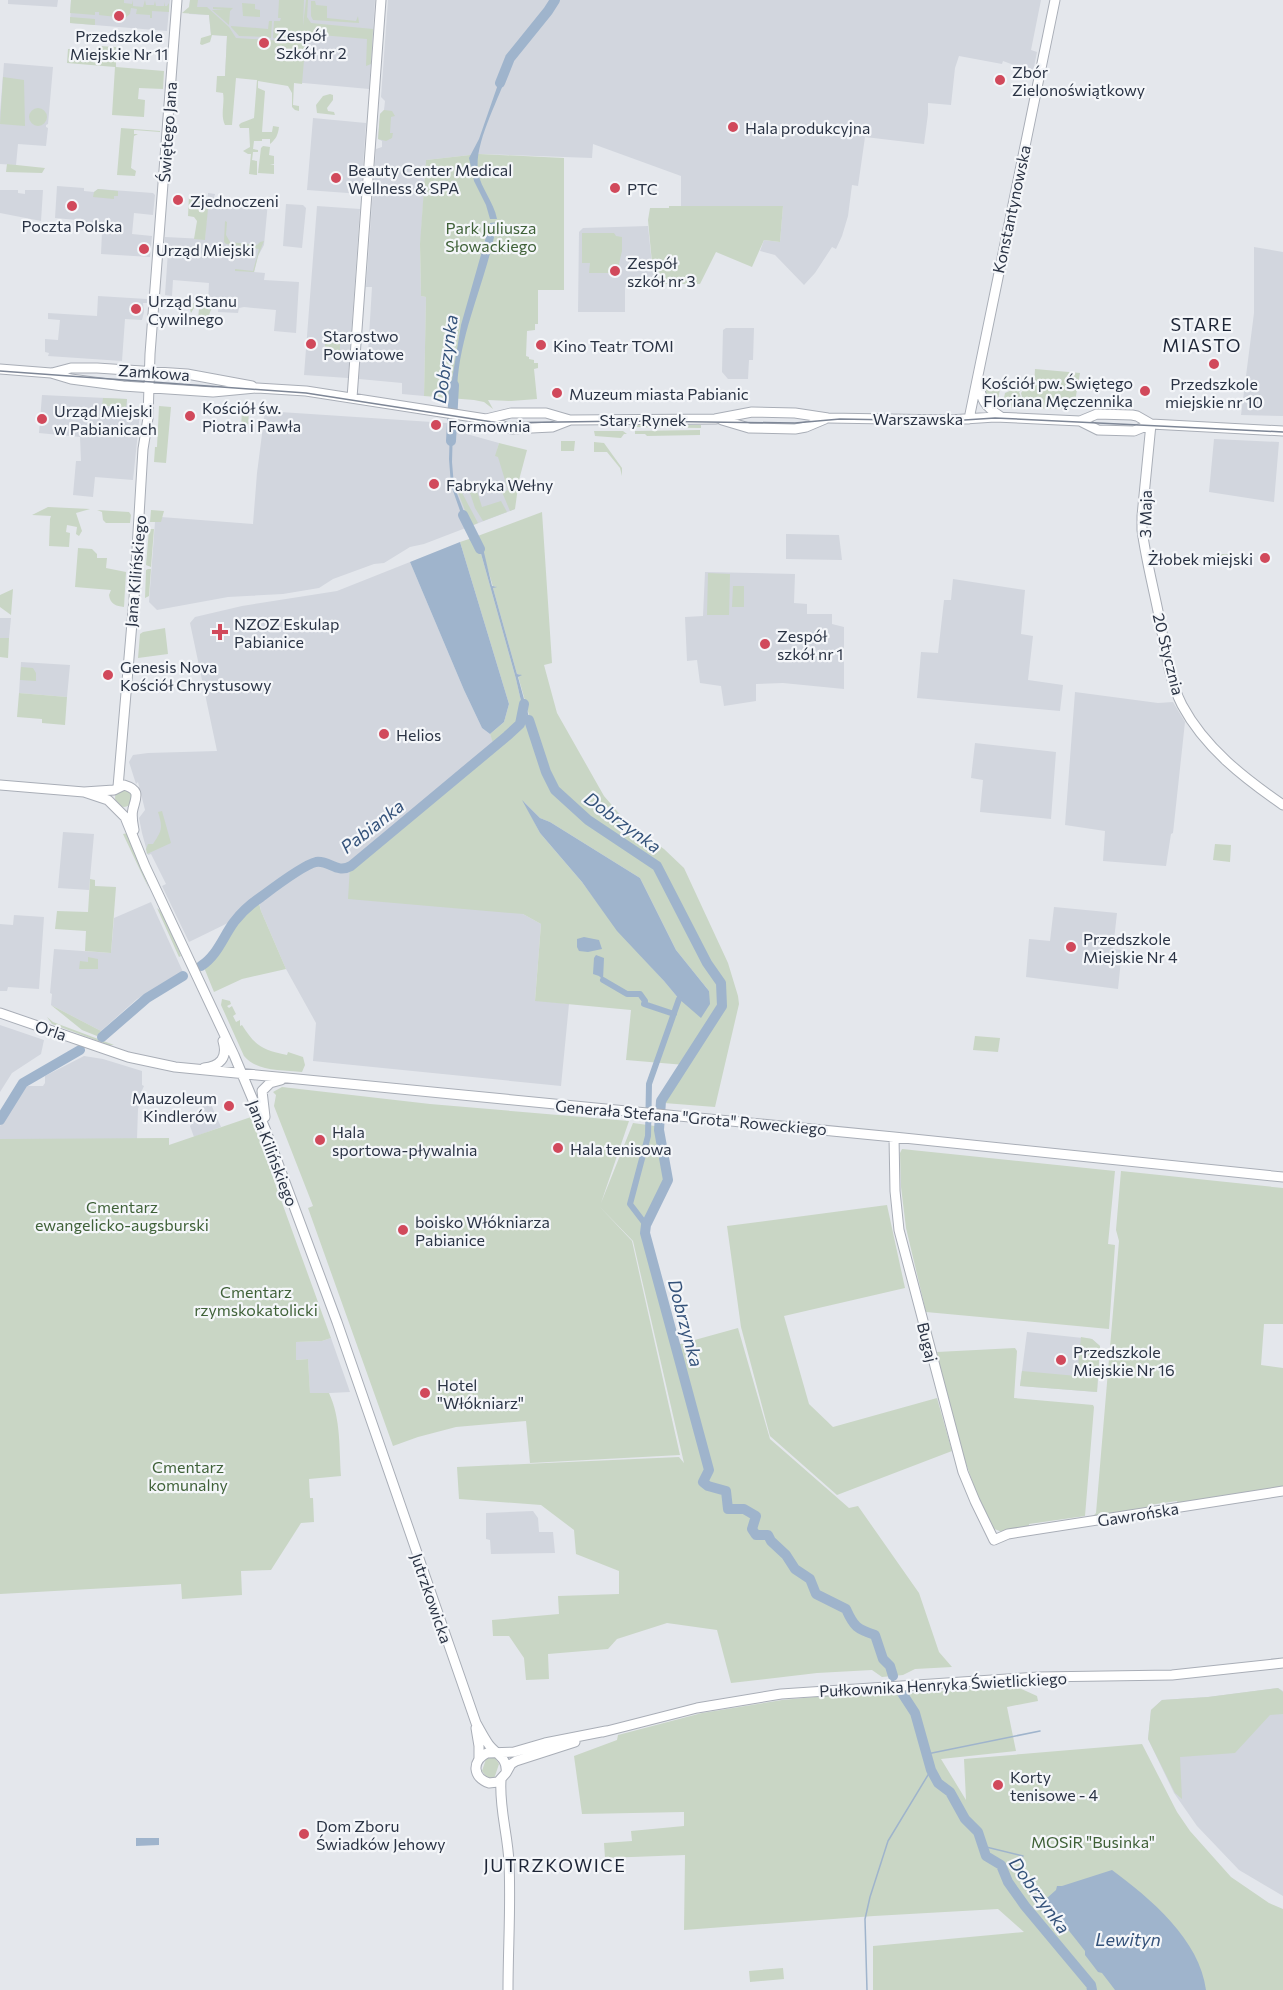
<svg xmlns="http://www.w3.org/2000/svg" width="1283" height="1990" font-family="Commissioner,sans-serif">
<rect width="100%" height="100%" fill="#e4e7ec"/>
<path fill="#d2d6de" d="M8,0H58L57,7L8,4Z
M71,0H170L167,31L70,23Z
M190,0H375L369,89L225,76L227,36L211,35L209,15L189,14Z
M388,0H1041L1031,50L1037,52L1033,72L1003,61L1002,64L959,56L955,68L951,105L928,103V114L924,144L865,137L858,186L852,185L848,216L842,236L836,249L832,247L815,273L804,285L775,255L760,251L764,240L780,242L783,206H681V176L593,144L592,158L479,154L426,160L420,252L421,296L426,297L424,396L402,394V383L359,379L360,362L368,353L372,287H366L376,149L382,147V141L378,139L380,114L384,110L385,101L381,97Z
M4,63L53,67L48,124L46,125V127L48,128L46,146L18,144L16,165L0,164V113Z
M313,118L366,123L361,194L307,190Z
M57,186L84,188V191L94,192L98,189L153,193L155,195L153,215L134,213L132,234L152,236L150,257L101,254L102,232L78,230L77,220L55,218Z
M0,190H18V193L25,194V190H43L41,221L0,213Z
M208,193L215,194L214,198L268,202L264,245L258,256L254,272L265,273L264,280L299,282L296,333L274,331L276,310L244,307L239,308L238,313L218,312L219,305L208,304L209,283L173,280L172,296L165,295L168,251L164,250L165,237L205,239Z
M286,204L303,205L306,208L302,248L283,246Z
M317,206L360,209L348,378L304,375Z
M648,226L654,284L625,287V312H578L579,232L583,228Z
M1254,247L1283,252V416L1241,415L1254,313Z
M98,296L147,299V303H143L144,312L142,320L125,319L122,361L48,356L49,353L45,352V339L58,340L60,320L48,319V313L97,316Z
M726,328H754L753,360H749L748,379H728L722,372L723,330Z
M42,395L127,399V404L130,407L133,412L140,413L133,480L95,477L93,497L73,495L76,461H81L80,437L39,433Z
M265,411L447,423L456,431L499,443L497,450L515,509L424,544L410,547L384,563L374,564L333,579L319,588L283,594L228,597L157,610L149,602L155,522H161V517L253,524L257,473Z
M1214,439L1279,442L1274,502L1209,492Z
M786,534L839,535L842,560L786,559Z
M410,562L464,690L482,728L490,734L495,746L523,914L541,924L535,1000L569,1004L561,1086L313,1061L316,1023L286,969L261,911L258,897L232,921L189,942L162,886L166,884L151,854L148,855L142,833L139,818L145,810L138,782L136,784L129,762L133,755L148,753L217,751L190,623L195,617L242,606L337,591Z
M705,572L795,574L794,603L807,604V614H832V624L844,627V689L783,683L756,684V701L724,706L721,686L700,683L697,660L687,661L685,617L703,616Z
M953,579L1025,590L1021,634L1033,636L1028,680L1063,685L1060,711L917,698L921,652L938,653L944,600H951Z
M0,618H11L9,638H0Z
M21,662L70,665L67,697L19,693Z
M1075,692L1158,703L1173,702L1185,722L1173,833L1171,834L1166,866L1103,861L1105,831L1065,825Z
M975,743L1056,752L1051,819L980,812L983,780L971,778Z
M63,832L94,834L89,890L58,888Z
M151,902L183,972L137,999L101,1031L51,1005L52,994L50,993L54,949L111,953L114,918Z
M1054,907L1117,913L1113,949L1122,950L1118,989L1026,977L1029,939L1050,941Z
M14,915L44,917L39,989L8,987L7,991H0V924L13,925Z
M0,1025L44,1040L41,1054L12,1073L0,1092Z
M84,1056L103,1059L142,1071V1085L144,1086L138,1099L141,1100L138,1109L137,1139H0V1126L25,1086H43L45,1083V1076Z
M210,1102L221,1127L194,1137L190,1126L204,1105Z
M1027,1332L1092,1339L1100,1346L1097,1392L1020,1386Z
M331,1338L350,1392L310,1394L308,1359L296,1360V1342L322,1341Z
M533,1511L538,1518L539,1532H553L555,1553L491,1554L490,1540L486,1539V1513Z
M1278,1688L1283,1691V1896L1239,1870L1197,1826L1174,1793L1148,1739L1151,1710L1162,1700L1208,1697Z"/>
<path fill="#c9d6c5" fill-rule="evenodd" d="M71,0H124V3L132,4L133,0V6L143,7L145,0L146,5H154L155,1L156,6H164L165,2V6H167L169,3V12L152,11V18H150V15L136,14L137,9L131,8L130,14L125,18L99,15V12H95V15L70,13Z
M190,0H198L197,7H207L229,27L236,38L286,41V39L273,38L274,21H280L281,18H278L279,0H304L303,26L306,0H308L307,17L311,23L373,29L371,64L366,66L367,39L321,35L306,36L302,84L294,83L293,105L299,106V111L295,110L292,107V93L288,86L258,81V88L265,91L262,132H272L273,126L279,127C278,135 276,139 270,144V139H262V141H254L253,149L258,150V152H253L252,160L257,161V175L249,174L251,154H248L243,151L250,147L249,128H240L239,125L241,123L254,118L257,80L236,78L232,125H225C220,115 225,103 223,93L216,92L217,76H225L227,36L212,35L210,42L202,45L200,44L201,38L211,35L209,15L182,13L189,7Z
M311,1H315L316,5L327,6V18L356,21L358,16L359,23L313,20L311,16Z
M242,3L255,4V9L260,10V17L243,16Z
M213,7L233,8L230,11L229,25L212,10H225L213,9Z
M70,17L95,19V25L70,23Z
M269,21H272L271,38L268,37L239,36L231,27V26L268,29Z
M99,46L116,47V67L164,71L163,89L139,88L138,99L145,100L144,117L112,115L115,67L67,63L68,49H73V57L91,59L92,51H98Z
M3,77L24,80L25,126L0,124Z
M330,94L333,95V100L327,108L328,111L334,112L335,115L317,113L316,105L323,96Z
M29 117a9 9 0 1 1 18 0a9 9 0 1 1-18 0Z
M384,110L392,111L395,116L391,117L390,133H393L392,138L386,141L378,139L380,114Z
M121,128L160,131V132L134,130V134H138L134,136L131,168L136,171L135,176L117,175Z
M263,146L270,147L269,155L274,156V164L270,165H274V174L258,173L261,148Z
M479,154L564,158V290H538V324H535V330L527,331L526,356L529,357V359L534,360V363H538V368L534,369L537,399L511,401L488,400L493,409L484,402L474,400L424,396L426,297L421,296L420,244L426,160Z
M7,164L45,168L42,173L6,172Z
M98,189L118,191V196H114V199L93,197L94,192Z
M189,196L209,198L205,240L194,239L197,221L194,217L188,216Z
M669,206H783L780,242L764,240L752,267L716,252L700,284H654L648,220L650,208H669Z
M225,221L227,222L226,235L230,242L257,245L260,242L264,241L258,256L254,272L235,271V269L253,271L259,249L226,244L224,242Z
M582,233H614L616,236L622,237V251L617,272L615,273H589L590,263H582Z
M188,303L219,305L212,307L209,315L213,318V321H207L205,323L203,320L198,319L199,309L194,308L191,313Z
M328,341L340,343V351L325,348V344Z
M1035,369L1080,373L1074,407L1068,409L1025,408L1021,393L1026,387H1034Z
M985,387L1000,389L997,407L986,396Z
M1014,387H1024L1019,392L1025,408L1002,407L1005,393L1014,389Z
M103,398L127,399L126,407L102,406Z
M159,406L171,407L166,463L154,462L155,447H157Z
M234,406L249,408L248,430L241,429L242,409H234Z
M636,425H701V428L635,427Z
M700,430V435L647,436L645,434H635V431Z
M594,431H623L627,434H624L621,438L595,436Z
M561,441H575L574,451H561Z
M594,442L604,443L622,468V476L620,468L607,452H594Z
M499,443L527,450L519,480L515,509L510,511L502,492L508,490L498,457L495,456Z
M460,489L478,523L471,526L457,490Z
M477,491L482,507L501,501L507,512L483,521L475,508L470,493Z
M48,507L90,509L76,513L82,531L79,536L76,534L77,527L67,525L66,532L70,533L69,547L49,546L50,519L51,516L32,515Z
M97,510L129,512L131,515L130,523H106L103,520L102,512Z
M151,510L164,511L161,522H150Z
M542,512L552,663L544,665L557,713L604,796L629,825L664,849L684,868L728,963L738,996L739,1004L715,1107L664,1103L700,1041L685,1065L626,1060L631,1010L535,1001L541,924L523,914L348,899L350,866L494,746L490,734L504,722L509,704L460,542L469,539L480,550L516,679L521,701V711L524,708L531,732L540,754L518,676L520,674H517L493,588L496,586L493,587L479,539L475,537ZM524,802L540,818L550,822L640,878L676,950L709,991L679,999L665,982L616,928L582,882L540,833Z
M149,529H154L151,567L146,565Z
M78,548L92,549L97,554V558H107L106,568L126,572L124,607C116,606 110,604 109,595L111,590L75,587Z
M1215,554H1234V566H1215Z
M148,569H151L149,596L145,598L146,570Z
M708,573L730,574L729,615H707Z
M733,586H744V607H732Z
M13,589L11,615L0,607V595Z
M165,628L168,654L138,658L140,634L143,632Z
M0,638H9L8,658L0,657Z
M21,667L33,668L36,673V681L20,680Z
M19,693L67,697L65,725L42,723V719L17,717Z
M115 798a9 9 0 1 1 18 0a9 9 0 1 1-18 0Z
M162,811L171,843L147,854L146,849L148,844H153C162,830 163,828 158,812Z
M128,833L149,889L123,834Z
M1215,844L1231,845L1230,862L1213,860Z
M90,879L95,880V886L116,887L111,953L85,951L86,931L55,929L57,911L88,912Z
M258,899L261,911L286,969L242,979L214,992L203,965L210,960L235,921Z
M157,908L165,915L181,956L179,957Z
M88,957L98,959V969H79L80,961L88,962Z
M222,999L230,1001L231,1004L227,1006L229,1008L232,1006L236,1014L233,1016L236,1022L240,1020V1026L242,1025C255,1046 263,1050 287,1055L288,1052L303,1057L305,1065L302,1072C282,1070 257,1072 244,1056L221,1005Z
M51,1005L101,1031L97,1036L82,1030Z
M47,1017L53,1022L114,1045H109L52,1024Z
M975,1036L1000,1038L998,1052L973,1050Z
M282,1087L430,1104L629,1121L601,1203L633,1123L655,1126L664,1180L641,1231L673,1346L738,1328L770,1439L849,1508L858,1506L919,1593L939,1652L952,1667L915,1669L903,1675L882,1677L872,1670L817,1673L731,1683L717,1630L667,1623L617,1639L608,1649L548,1654L549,1679L526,1680L524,1658L509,1636H493L492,1620L559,1614L558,1596L619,1594V1571L576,1554L574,1530L541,1505L459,1499L457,1467L679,1457L684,1463L633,1241L599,1206L632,1241L680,1455L530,1463L526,1421L456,1427L418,1437L393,1446L308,1208L313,1206L274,1106L276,1095L273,1092Z
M251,1117L331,1338L322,1341L296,1342V1360L308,1359L310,1393H329C341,1419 339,1447 341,1476L309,1479L310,1498H313L314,1522L301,1523L271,1570L241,1571L242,1595L182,1599L181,1584L0,1594V1139L169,1138V1145Z
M902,1149L1115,1171L1108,1244L1115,1245L1109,1329L926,1312L906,1228L901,1187L900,1153Z
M1121,1171L1283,1188V1324H1264L1261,1365L1283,1368V1487L1178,1505L1177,1501L1149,1505V1509L1090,1519L1096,1513L1119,1241L1116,1230Z
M887,1205L905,1288L784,1316L809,1404L833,1427L937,1398L952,1451L837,1495L770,1436L741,1327L727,1226Z
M1081,1337L1092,1339L1100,1346L1097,1392L1020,1386L1022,1371L1077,1376Z
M1015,1348L1017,1351L1014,1398L1093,1405L1094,1407L1085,1516L1029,1524V1528L1002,1532L992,1528C966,1474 949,1412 937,1352Z
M1015,1686L1037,1696L1038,1701L1007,1707L1016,1751L941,1759L966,1800L964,1759L1142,1744L1177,1812L1190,1831L1231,1877L1269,1903L1283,1909V1990H873V1946L1024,1932L998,1909L874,1916L684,1930L685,1855L605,1858L604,1843L632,1841L631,1831L684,1826V1812L582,1814L574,1756L617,1740L618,1735L702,1713L782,1700L837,1695L918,1693Z
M1278,1688L1283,1692V1714L1270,1715L1235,1753L1180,1757L1182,1799L1175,1793L1148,1739L1151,1710L1162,1700L1208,1697Z
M487,1756H494L499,1764L494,1779H488L482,1771Z
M783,1968L784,1979L750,1982L749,1971Z"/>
<path fill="#9fb4cc" d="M503,70L508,71C499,100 474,142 478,172C481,189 494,202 497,219H490L486,205L474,181L469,158L479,139Z
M497,222C487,282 456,337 457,398H449L461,325L490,223Z
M450,427H453L452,462L454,486L470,527L466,528L451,485L449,459Z
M475,537L479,539L482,544L492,586L497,587L493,588L517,674L522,675L518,677L533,732H531L525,710L521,711V701L516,679L480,550L469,539Z
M460,542L509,704L504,722L490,734L482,728L464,690L410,562Z
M522,800L540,818L550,822L640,878L676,950L709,991L710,1004L701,1018L679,999L664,981L617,931L582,882L540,833Z
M584,937L599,940L602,949L588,952L579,951L577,947V939Z
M596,955L604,958L603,980L599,976L593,974L594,958Z
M136,1838H159V1845L136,1846Z
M1112,1870C1150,1898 1200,1940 1206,1990H1115L1102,1973L1098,1972L1085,1955V1951L1047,1903V1898L1056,1890L1057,1886H1062Z"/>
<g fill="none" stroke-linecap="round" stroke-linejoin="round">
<path stroke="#9fb4cc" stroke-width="1.5" d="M927,1754L1040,1731
M982,1846L1023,1856
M867,1990L865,1919L870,1897L888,1841L931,1770"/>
<path stroke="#9fb4cc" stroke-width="6" d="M603,980L627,994H640L645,1001L644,1004L674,1014
M646,1225L630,1204L648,1136L649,1084L679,999"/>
<path stroke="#9fb4cc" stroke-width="10" d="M500,83L510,58L548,11L555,0
M451,441L454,385
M463,515L480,549
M529,720L546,772L555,790L588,820L657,866L707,963L721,983L722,1006L661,1101L659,1130L668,1180L646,1225L645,1233L709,1470L703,1482L708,1486L726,1491L728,1509H744L756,1516L752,1529L756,1535H768L771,1541L786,1555L795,1569L810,1579L816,1594L846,1609C854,1627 857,1629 875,1635L883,1659L890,1666L893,1676
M201,966C217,956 223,937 234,922C241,913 252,903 261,897C273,888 303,865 316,862C330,860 336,874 351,866L507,736L520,724L524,704
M102,1037L147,998L183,976
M0,1120L23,1083L80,1050
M902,1693L915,1713L931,1770L938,1783L950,1792L965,1819L978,1832L986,1856L1001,1865L1008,1882L1025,1906L1091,1985L1092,1990"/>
<g stroke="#a9aeb7" stroke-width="11">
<path id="secondary" d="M0,369L51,373L71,379L123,386L213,392L257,388L306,391L486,419L511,429L552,427L570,420
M52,373L71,368H97L187,374L252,386
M978,381C982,402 984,405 1001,417
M352,398L381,0
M486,419L511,413H546L570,420L715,419L752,412L795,413L828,418L949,420L995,417L1080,421L1098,430L1134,431L1151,424
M969,419L1055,0
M722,420L749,428L795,429L806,427L825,419
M1080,421L1097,414L1132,415L1137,416L1151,424L1283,431
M1151,424L1142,516V530C1146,560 1154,590 1160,621C1165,648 1169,680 1182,705C1205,748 1244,778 1283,805
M0,785L84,792L114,790
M118,787L134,599L143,449L148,418L150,354L177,0
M114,790L124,785C141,790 136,797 133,809C131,816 133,824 134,830
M84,792L108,800L125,817L145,866L234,1055L266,1131L337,1322L476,1723C480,1730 484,1738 489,1745C497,1755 508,1758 506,1773L498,1782L489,1783C473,1778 471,1761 487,1753L514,1752L545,1743L606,1731
M0,1013L128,1057L175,1067L894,1137L1283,1177
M204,1068C220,1066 228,1058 223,1041
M265,1117L262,1091L270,1083L281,1080
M894,1137L895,1191L899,1230L963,1472L975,1501L994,1540L1008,1534L1283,1491
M476,1728L479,1746V1758
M603,1732L697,1708L781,1694L1038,1677L1172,1675L1283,1663
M506,1773L511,1764L516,1761L575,1742
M501,1780C499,1808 508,1835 509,1863C511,1905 508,1948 508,1990"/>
</g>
<use href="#secondary" stroke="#fff" stroke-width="9"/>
<path stroke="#7d8696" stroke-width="1.5" d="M0,371L306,393L499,423L629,421L795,423L840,419L949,421L995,418L1283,432"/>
</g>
<g fill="#d1495b" stroke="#f4f6f9" stroke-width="2">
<circle cx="119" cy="16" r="6"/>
<circle cx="264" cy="43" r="6"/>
<circle cx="1000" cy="80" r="6"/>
<circle cx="733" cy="127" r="6"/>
<circle cx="336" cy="178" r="6"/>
<circle cx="615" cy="188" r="6"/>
<circle cx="178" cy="200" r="6"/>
<circle cx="72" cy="206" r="6"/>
<circle cx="144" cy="249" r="6"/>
<circle cx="615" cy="271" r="6"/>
<circle cx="136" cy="309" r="6"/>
<circle cx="311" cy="344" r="6"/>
<circle cx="541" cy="345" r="6"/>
<circle cx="1214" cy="364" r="6"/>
<circle cx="1145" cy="391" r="6"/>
<circle cx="557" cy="393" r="6"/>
<circle cx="190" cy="416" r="6"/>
<circle cx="42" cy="419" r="6"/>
<circle cx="436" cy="425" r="6"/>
<circle cx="434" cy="484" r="6"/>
<circle cx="1265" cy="558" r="6"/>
<path d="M217 623h6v6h6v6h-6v6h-6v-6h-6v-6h6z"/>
<circle cx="765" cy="644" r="6"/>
<circle cx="108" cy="675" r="6"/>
<circle cx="384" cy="734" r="6"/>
<circle cx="1071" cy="947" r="6"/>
<circle cx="229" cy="1106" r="6"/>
<circle cx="320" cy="1140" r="6"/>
<circle cx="558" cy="1148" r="6"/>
<circle cx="403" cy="1230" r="6"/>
<circle cx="1061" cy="1360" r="6"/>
<circle cx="425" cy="1393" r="6"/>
<circle cx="998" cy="1785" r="6"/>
<circle cx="304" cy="1834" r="6"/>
</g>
<g text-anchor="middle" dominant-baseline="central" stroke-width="4.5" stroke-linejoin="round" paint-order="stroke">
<g font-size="16" fill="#2b3445" stroke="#f4f6f9" text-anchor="start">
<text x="276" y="34">Zespół<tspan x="276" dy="18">Szkół nr 2</tspan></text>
<text x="119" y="35" text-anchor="middle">Przedszkole<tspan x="119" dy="18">Miejskie Nr 11</tspan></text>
<text x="1012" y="71">Zbór<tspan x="1012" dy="18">Zielonoświątkowy</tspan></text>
<text x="745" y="127">Hala produkcyjna</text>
<text x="348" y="169">Beauty Center Medical<tspan x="348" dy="18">Wellness &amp; SPA</tspan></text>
<text x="627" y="188">PTC</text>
<text x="190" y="200">Zjednoczeni</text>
<text x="72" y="225" text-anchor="middle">Poczta Polska</text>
<text x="156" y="249">Urząd Miejski</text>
<text x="627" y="262">Zespół<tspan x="627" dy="18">szkół nr 3</tspan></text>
<text x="148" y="300">Urząd Stanu<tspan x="148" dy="18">Cywilnego</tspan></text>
<text x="323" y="335">Starostwo<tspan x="323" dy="18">Powiatowe</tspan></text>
<text x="553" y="345">Kino Teatr TOMI</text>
<text x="1133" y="382" text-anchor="end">Kościół pw. Świętego<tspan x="1133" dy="18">Floriana Męczennika</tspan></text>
<text x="1214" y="383" text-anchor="middle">Przedszkole<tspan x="1214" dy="18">miejskie nr 10</tspan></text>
<text x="569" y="393">Muzeum miasta Pabianic</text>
<text x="202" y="407">Kościół św.<tspan x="202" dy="18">Piotra i Pawła</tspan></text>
<text x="54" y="410">Urząd Miejski<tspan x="54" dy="18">w Pabianicach</tspan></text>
<text x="448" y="425">Formownia</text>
<text x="446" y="484">Fabryka Wełny</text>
<text x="1253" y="558" text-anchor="end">Żłobek miejski</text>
<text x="234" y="623">NZOZ Eskulap<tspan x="234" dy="18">Pabianice</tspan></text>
<text x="777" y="635">Zespół<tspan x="777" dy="18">szkół nr 1</tspan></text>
<text x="120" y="666">Genesis Nova<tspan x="120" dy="18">Kościół Chrystusowy</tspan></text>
<text x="396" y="734">Helios</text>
<text x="1083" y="938">Przedszkole<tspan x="1083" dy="18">Miejskie Nr 4</tspan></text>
<text x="217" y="1097" text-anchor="end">Mauzoleum<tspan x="217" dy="18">Kindlerów</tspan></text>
<text x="332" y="1131">Hala<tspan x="332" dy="18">sportowa-pływalnia</tspan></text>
<text x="570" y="1148">Hala tenisowa</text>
<text x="415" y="1221">boisko Włókniarza<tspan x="415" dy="18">Pabianice</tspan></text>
<text x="1073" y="1351">Przedszkole<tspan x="1073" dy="18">Miejskie Nr 16</tspan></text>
<text x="437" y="1384">Hotel<tspan x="437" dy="18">"Włókniarz"</tspan></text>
<text x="1010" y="1776">Korty<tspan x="1010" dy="18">tenisowe - 4</tspan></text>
<text x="316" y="1825">Dom Zboru<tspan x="316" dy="18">Świadków Jehowy</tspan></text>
</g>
<g font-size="16" fill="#2b3445" stroke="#f4f6f9">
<text transform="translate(167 132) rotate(-86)">Świętego Jana</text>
<text transform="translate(1011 209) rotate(-78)">Konstantynowska</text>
<text transform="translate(154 372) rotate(4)">Zamkowa</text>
<text x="918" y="418">Warszawska</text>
<text x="643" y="419">Stary Rynek</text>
<text transform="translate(1145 514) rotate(-89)">3 Maja</text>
<text transform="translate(135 571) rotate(-85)">Jana Kilińskiego</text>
<text transform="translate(1169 654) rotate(76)">20 Stycznia</text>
<text transform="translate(51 1030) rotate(19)">Orla</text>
<text transform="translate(691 1117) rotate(5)">Generała Stefana "Grota" Roweckiego</text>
<text transform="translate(273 1153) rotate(69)">Jana Kilińskiego</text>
<text transform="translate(928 1342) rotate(76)">Bugaj</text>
<text transform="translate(1138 1514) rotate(-9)">Gawrońska</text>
<text transform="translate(432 1598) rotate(71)">Jutrzkowicka</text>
<text transform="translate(943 1684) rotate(-3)">Pułkownika Henryka Świetlickiego</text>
</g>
<g font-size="16" fill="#3f6138" stroke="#f4f6f9">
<text x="491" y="227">Park Juliusza<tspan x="491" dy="18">Słowackiego</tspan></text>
<text x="122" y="1206">Cmentarz<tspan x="122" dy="18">ewangelicko-augsburski</tspan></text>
<text x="256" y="1291">Cmentarz<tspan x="256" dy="18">rzymskokatolicki</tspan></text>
<text x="188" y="1466">Cmentarz<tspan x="188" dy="18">komunalny</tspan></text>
<text x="1093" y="1841">MOSiR "Businka"</text>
</g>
<g font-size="18" letter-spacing="1.5" fill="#1d2536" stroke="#f4f6f9">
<text x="1202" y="324">STARE<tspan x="1202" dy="21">MIASTO</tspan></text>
<text x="555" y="1865">JUTRZKOWICE</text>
</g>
<g font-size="18" font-style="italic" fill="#34527a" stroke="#f4f6f9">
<text transform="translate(445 359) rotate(-82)">Dobrzynka</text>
<text transform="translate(623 822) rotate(36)">Dobrzynka</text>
<text transform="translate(372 826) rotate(-38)">Pabianka</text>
<text transform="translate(686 1323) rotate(75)">Dobrzynka</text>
<text transform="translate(1040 1895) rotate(54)">Dobrzynka</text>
<text x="1128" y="1939">Lewityn</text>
</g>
</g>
</svg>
